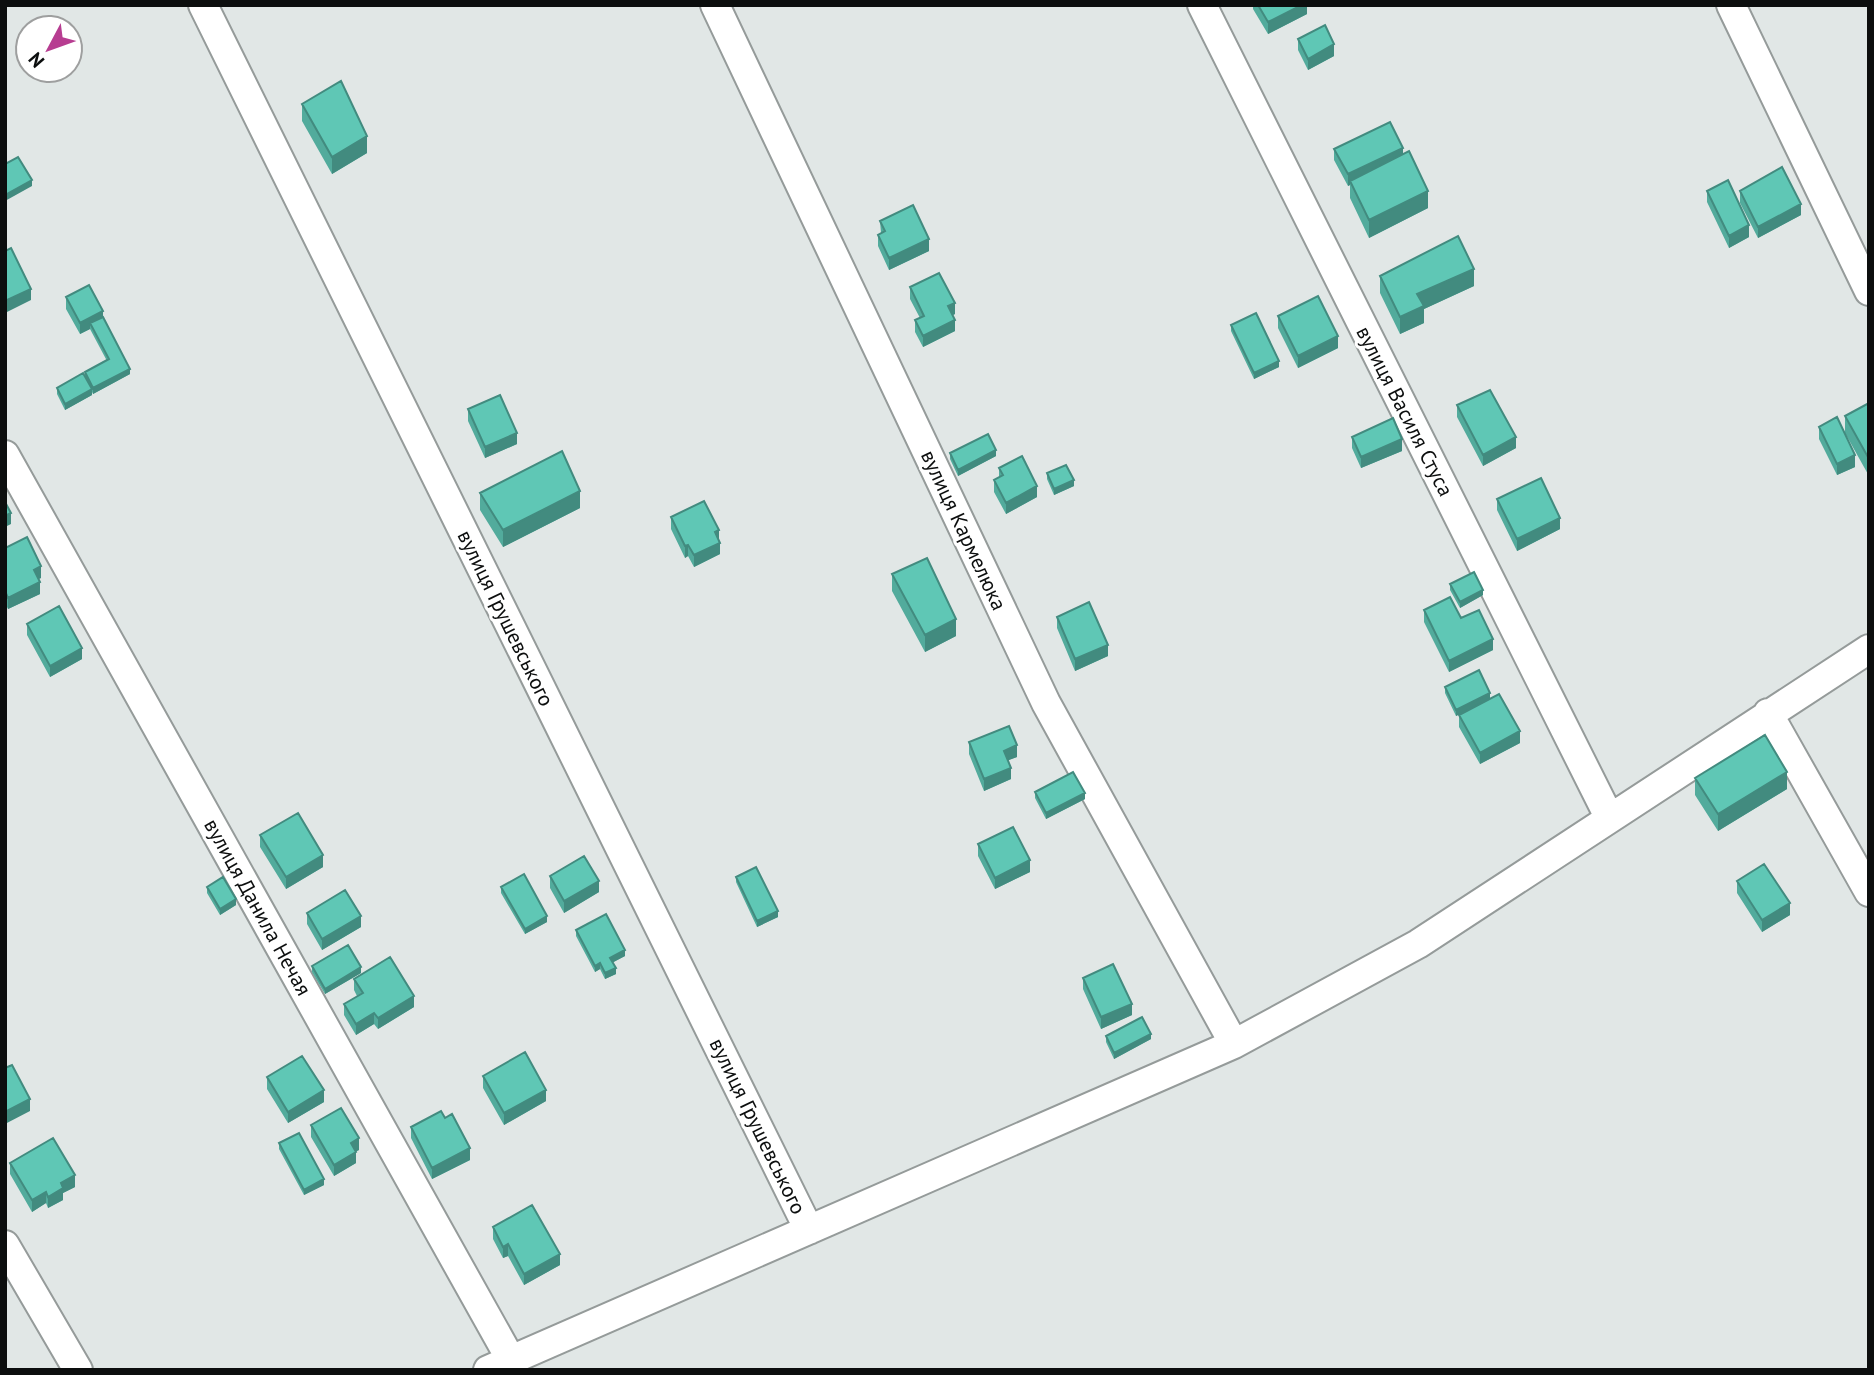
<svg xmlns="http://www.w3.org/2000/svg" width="1874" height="1375" font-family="'PT Sans',sans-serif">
<rect width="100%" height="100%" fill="#e1e7e6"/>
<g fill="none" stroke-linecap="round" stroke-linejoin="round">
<g stroke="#959b9a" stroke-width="32">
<path id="street" d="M203,5L809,1230
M715,5L1046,703L1234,1044
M1202,5L1609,817
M1731,5L1869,291
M5,455L511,1360
M1768,713L1869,892
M5,1245L78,1370
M488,1370L1234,1044L1418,944L1869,649"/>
</g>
<use href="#street" stroke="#fff" stroke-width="28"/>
</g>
<path fill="#52ab9c" d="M1253,5H1307V14L1268,34L1253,9Z
M1298,39L1334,56L1308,70L1298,50Z
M302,104L367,153L332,174L302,121Z
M1334,149L1428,208L1369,238L1350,198V185L1348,186L1334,160Z
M1707,191L1749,237L1729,248L1707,202Z
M1740,191L1801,215L1758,238L1740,203Z
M880,221L929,251L889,270L878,246V235L881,233Z
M1380,276L1474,286L1424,309V323L1400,334L1380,293Z
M910,287L955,314L953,315L955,331L923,347L915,332V320L920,318L910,299Z
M66,297L103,317L130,374L93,394L92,392V395L65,410L57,394V388L85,376V372L107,361L90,329L80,334L66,309Z
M1278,316L1338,348L1298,368L1278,328Z
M1231,325L1279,367L1254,379L1231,331Z
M1869,403V476L1845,433V416Z
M1457,405L1516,448L1483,466L1457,417Z
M468,409L517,444L485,458L468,421Z
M1819,427L1855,467L1837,475L1819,439Z
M1352,437L1402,451L1361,468L1352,448Z
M950,453L996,456L958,476L950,459Z
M999,468L1037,497L1006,514L994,492V480L999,477Z
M1047,473L1074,486L1054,495L1047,479Z
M480,493L580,508L503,547L480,510Z
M1497,499L1560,529L1517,551L1497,510Z
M671,517L719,541L720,554L694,567L688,556L685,558L671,529Z
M5,548L41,578L38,579L40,594L8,609L5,603Z
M892,574L956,636L925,652L892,591Z
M1450,584L1483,595L1460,608L1450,590Z
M1424,610L1461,618L1493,650L1449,672L1424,622Z
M1057,617L1108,656L1075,671L1057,628Z
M27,624L82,659L50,677L27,635Z
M1445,687L1490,699L1520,743L1480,764L1459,727V715L1489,699L1456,716L1445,693Z
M969,742L1017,757L1008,760L1011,779L984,791L969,754Z
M1695,778L1787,789L1718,831L1695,795Z
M1035,792L1085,799L1046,819L1035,798Z
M260,835L323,867L286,889L260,847Z
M978,844L1030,872L995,889L978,856Z
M550,876L599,892L564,913L550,888Z
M736,877L778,917L757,927L736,882Z
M1737,881L1790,915L1762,932L1737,893Z
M207,887L236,905L220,915L207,893Z
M501,887L547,922L525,934L501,893Z
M307,913L361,927L322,950L307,924Z
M576,930L625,956L613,962L616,974L605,979L600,969L595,972L576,936Z
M312,966L361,973L325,994L312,972Z
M1083,978L1132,1015L1101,1029L1083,989Z
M354,979L414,1007L378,1029L374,1024L356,1035L344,1015V1004L357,996L354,990Z
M1106,1036L1151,1039L1114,1059L1106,1042Z
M483,1076L546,1101L504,1125L483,1088Z
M267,1077L324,1102L288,1123L267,1089Z
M311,1125L359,1150L356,1151V1163L334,1176L311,1137Z
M411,1127L470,1160L432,1179L411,1138Z
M279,1143L324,1185L304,1195L279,1149Z
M10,1163L75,1187L63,1193V1200L48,1208L46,1203L32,1212L10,1174Z
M493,1227L560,1265L524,1285L508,1256L503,1258L493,1239Z"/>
<path fill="#428b7f" d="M1302,5H1307V14L1268,34V22Z
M1334,44V56L1308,70V59Z
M367,136V153L332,174V157Z
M1403,148V159L1350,181V185L1348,186V174Z
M32,180V186L5,201V195Z
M1428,191V208L1369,238V220Z
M1801,204V215L1758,238V227Z
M1749,225V237L1729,248V236Z
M929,239V251L889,270V258Z
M1474,269V286L1424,309V323L1400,334V317L1417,294Z
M31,289V300L5,313V301Z
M955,303V314L948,317V306Z
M103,311V322L90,323V329L80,334V323Z
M955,320V331L923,347V336Z
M1338,336V348L1298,368V356Z
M1279,361V367L1254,379V373Z
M130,369V374L93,394V388Z
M92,389V395L65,410V404Z
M517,433V444L485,458V447Z
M1516,437V448L1483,466V455Z
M1402,439V451L1361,468V457Z
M996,450V456L958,476V470Z
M1855,455V467L1837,475V464Z
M1074,480V486L1054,495V489Z
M1037,486V497L1006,514V503Z
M580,491V508L503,547V530Z
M11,513V524L5,527V516Z
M1560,518V529L1517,551V539Z
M719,530V541L715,532Z
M720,543V554L694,567V555Z
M688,545V556L685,558V546Z
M41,566V578L34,581V570Z
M40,582V594L8,609V598Z
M1483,590V595L1460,608V602Z
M956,619V636L925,652V635Z
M1493,639V650L1449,672V661Z
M1108,645V656L1075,671V659Z
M82,648V659L50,677V666Z
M1490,693V699L1456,716V710Z
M1520,731V743L1480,764V753Z
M1017,745V757L1004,762V751Z
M1011,768V779L984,791V779Z
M1787,772V789L1718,831V814Z
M1085,793V799L1046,819V813Z
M323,855V867L286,889V877Z
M1030,860V872L995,889V878Z
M599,881V892L564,913V901Z
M236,899V905L220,915V909Z
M1790,903V915L1762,932V920Z
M778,911V917L757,927V921Z
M361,916V927L322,950V939Z
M547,916V922L525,934V929Z
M625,950V956L610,964V958Z
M600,963V969L595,972V966Z
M361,967V973L325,994V989Z
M616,968V974L605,979V973Z
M414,996V1007L378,1029V1018Z
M1132,1004V1015L1101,1029V1017Z
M374,1013V1024L356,1035V1024Z
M1151,1034V1039L1114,1059V1053Z
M324,1090V1102L288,1123V1112Z
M546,1090V1101L504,1125V1113Z
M30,1099V1111L5,1124V1112Z
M359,1138V1150L351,1154V1143Z
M470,1148V1160L432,1179V1168Z
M356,1152V1163L334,1176V1165Z
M75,1175V1187L63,1193V1200L48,1208V1197L61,1183Z
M324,1179V1185L304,1195V1190Z
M46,1192V1203L32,1212V1200Z
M508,1244V1256L503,1258V1247Z
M560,1254V1265L524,1285V1274Z"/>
<path fill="#5fc7b5" stroke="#428b7f" stroke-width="2" d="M1258,5H1302L1268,22Z
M1325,25L1334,44L1308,59L1298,39Z
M341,81L367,136L332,157L302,104Z
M1390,122L1403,148L1348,174L1334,149Z
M1409,151L1428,191L1369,220L1350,181Z
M18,157L32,180L5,195V164Z
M1782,167L1801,204L1758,227L1740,191Z
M1728,180L1749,225L1729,236L1707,191Z
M913,205L929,239L889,258L878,235L885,231L880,221Z
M1458,236L1474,269L1417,294L1424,306L1400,317L1380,276Z
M11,248L31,289L5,301V251Z
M939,273L955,303L948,306L955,320L923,336L915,320L924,316L910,287Z
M89,285L103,311L80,323L66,297Z
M1318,296L1338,336L1298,356L1278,316Z
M1256,313L1279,361L1254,373L1231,325Z
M103,317L130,369L93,388L85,372L109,359L90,323Z
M83,373L92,389L65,404L57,388Z
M1490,390L1516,437L1483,455L1457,405Z
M500,395L517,433L485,447L468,409Z
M1869,403V459L1845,416Z
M1837,417L1855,455L1837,464L1819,427Z
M1393,418L1402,439L1361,457L1352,437Z
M988,434L996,450L958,470L950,453Z
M562,451L580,491L503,530L480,493Z
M1022,456L1037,486L1006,503L994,480L1003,475L999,468Z
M1066,465L1074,480L1054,489L1047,473Z
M1541,478L1560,518L1517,539L1497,499Z
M704,501L719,530L715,532L720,543L694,555L688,545L685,546L671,517Z
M5,502L11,513L5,516Z
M27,537L41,566L34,570L40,582L8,598L5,591V548Z
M927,558L956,619L925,635L892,574Z
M1474,572L1483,590L1460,602L1450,584Z
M1450,597L1461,618L1479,610L1493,639L1449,661L1424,610Z
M1089,602L1108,645L1075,659L1057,617Z
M59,606L82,648L50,666L27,624Z
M1479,670L1490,693L1456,710L1445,687Z
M1499,694L1520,731L1480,753L1459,715Z
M1009,726L1017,745L1004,751L1011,768L984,779L969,742Z
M1765,735L1787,772L1718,814L1695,778Z
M1073,772L1085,793L1046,813L1035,792Z
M298,813L323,855L286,877L260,835Z
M1013,827L1030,860L995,878L978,844Z
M584,856L599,881L564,901L550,876Z
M1764,864L1790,903L1762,920L1737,881Z
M756,867L778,911L757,921L736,877Z
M524,874L547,916L525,929L501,887Z
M223,877L236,899L220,909L207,887Z
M345,890L361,916L322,939L307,913Z
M606,914L625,950L610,958L616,968L605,973L600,963L595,966L576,930Z
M348,945L361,967L325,989L312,966Z
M390,957L414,996L378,1018L374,1013L356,1024L344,1004L363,993L354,979Z
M1113,964L1132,1004L1101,1017L1083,978Z
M1142,1017L1151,1034L1114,1053L1106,1036Z
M525,1052L546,1090L504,1113L483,1076Z
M302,1056L324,1090L288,1112L267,1077Z
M12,1065L30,1099L5,1112V1068Z
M341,1108L359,1138L351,1143L356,1152L334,1165L311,1125Z
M441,1111L445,1118L452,1114L470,1148L432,1168L411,1127Z
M299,1133L324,1179L304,1190L279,1143Z
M53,1138L75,1175L61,1183L63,1188L48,1197L46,1192L32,1200L10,1163Z
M532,1205L560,1254L524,1274L508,1244L503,1247L493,1227Z"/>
<g text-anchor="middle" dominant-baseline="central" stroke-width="6" stroke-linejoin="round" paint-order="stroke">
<g font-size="21" fill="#0c0e0e" stroke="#fff">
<text transform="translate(1405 411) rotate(63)">вулиця Василя Стуса</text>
<text transform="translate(964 530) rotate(65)">вулиця Кармелюка</text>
<text transform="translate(506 618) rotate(64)">вулиця Грушевського</text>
<text transform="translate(258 907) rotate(61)">вулиця Данила Нечая</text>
<text transform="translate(758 1126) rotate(64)">вулиця Грушевського</text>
</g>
</g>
<rect width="1874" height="1375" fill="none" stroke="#0c0e0e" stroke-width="14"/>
<g transform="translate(49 49) rotate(229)"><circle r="33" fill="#ffffff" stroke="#9e9f9f" stroke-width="2"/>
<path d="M0-5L12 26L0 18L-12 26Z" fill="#b73d91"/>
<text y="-10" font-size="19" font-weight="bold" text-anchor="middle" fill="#0c0e0e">N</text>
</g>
</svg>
